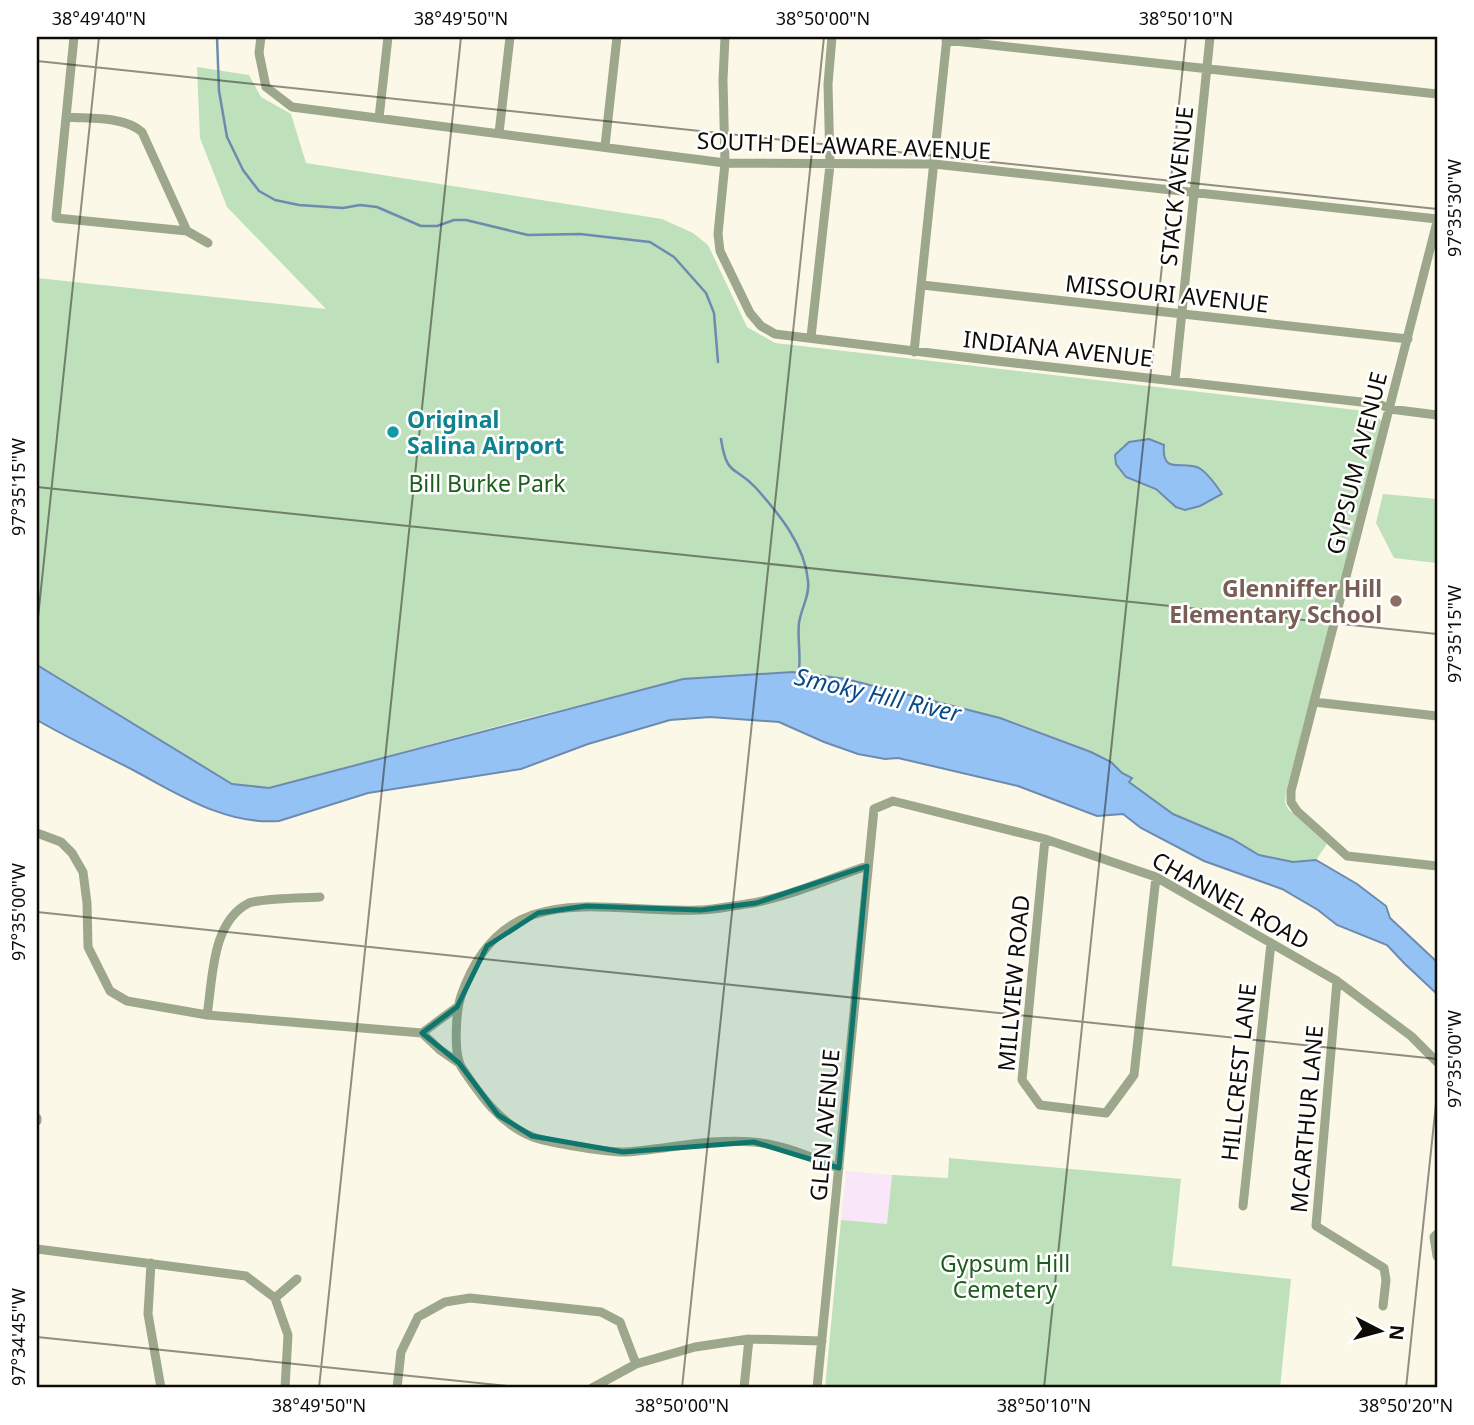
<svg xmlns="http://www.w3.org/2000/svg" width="1474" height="1425" font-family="'Noto Sans',sans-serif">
<rect width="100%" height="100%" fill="#fcf8e7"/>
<path fill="#f9e7f9" d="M846,1171L892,1175L887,1224L841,1220Z"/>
<path fill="#bee0bb" d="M197,67L249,75L261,97L291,114L306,163L662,219L693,233L708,245L747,327L775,343L1365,411L1376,415L1383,423L1286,792L1285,802L1288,809L1327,844L1316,860L1293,862L1259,855L1232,839L1173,814L1128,782L1111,762L1091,752L1000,718L845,679L793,672L683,679L520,720L269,788L232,785L37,665V278L326,309L227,207L200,138Z
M1383,494L1437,499V563L1394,558L1376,523Z
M949,1158L1181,1179L1172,1266L1291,1279L1280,1388H825L841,1220L887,1224L892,1175L948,1178Z"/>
<path fill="#95c2f5" stroke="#6c8bae" stroke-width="2" d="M1149,439L1164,445C1161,476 1183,460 1199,468C1208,473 1216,485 1222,494L1200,506L1185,510L1176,507L1156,489L1126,477L1116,464L1115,455L1129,442Z
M37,665L232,784L269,788L683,679L793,672L846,679L1000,718L1091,752L1111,762L1122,773L1132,778L1129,782L1173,814L1232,839L1259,855L1293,862L1316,860L1357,884L1386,906L1390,918L1437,962V994L1405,964L1387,945L1337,925L1318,910L1282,889L1204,861L1141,828L1123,814L1097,816L1018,786L898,758L885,759L858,754L824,742L779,722L710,717L670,720L588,744L521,769L368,793L279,821C225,825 178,794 133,770C100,753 68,738 37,720Z"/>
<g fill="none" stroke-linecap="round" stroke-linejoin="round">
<path stroke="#6c8bae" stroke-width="2.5" d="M217,37L219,91L227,137L243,170L259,191L275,200L299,205L343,208L360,205L377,207L421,226H437L454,220H466L528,235L580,234L650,242L674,257L706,293L714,313L718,362
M721,439C727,478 735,465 756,488C779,514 805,545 808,581C810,596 801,608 799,623C797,640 802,659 798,676"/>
<path stroke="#9da78c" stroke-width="9" d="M74,37L56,218L187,231L208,243
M261,37L259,53L266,87L292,107L725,163L934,164L1437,219
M725,37L723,80L725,163L718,234L720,251L750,313L761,326L775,334L988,360L1379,404L1390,409L1437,415
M946,40L1437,94
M67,117C90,119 124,116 142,132L187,231
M379,118L388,37
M499,133L510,37
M605,146L617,37
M1437,222L1291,791V802L1297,811L1347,856L1437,866
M922,285L1408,339
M811,337L830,165L828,84L832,37
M914,352L947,37
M1175,380L1210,37
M1314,702L1437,716
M37,833L61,842L72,853L83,872L87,903L88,947L110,991L127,1001L207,1015L422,1033
M1045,839L1022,1080L1040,1105L1106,1113L1134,1075L1156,877
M1337,981L1316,1226L1384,1268L1386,1280L1383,1306
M457,1007L422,1033L440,1050L459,1063
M207,1015C213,979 211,922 249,903C261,898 304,898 320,897
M37,1118V1121
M839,1168C812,1158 783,1144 753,1142C712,1138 668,1149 627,1152C610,1153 550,1143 533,1137C501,1125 480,1095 462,1068C453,1055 456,1011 461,996C503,874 602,914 699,910C715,910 731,906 746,904C783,899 831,878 867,866
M1243,1206L1271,943
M1437,1234L1434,1237L1437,1256
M37,1249L246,1276L275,1298L288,1335L285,1388
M151,1263L148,1314L161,1388
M275,1298L297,1279
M397,1388L401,1352L418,1317L445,1302L470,1298L601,1312L620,1322L636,1364
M592,1388L636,1364L695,1347L749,1339L822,1341
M744,1388L749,1339
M817,1388L874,809L893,801L1045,839L1156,877L1337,981L1411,1036L1437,1062"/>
</g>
<path fill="#0f766e" fill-opacity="0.2" stroke="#0f766e" stroke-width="5" stroke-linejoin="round" d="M867,866L839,1168L754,1142L623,1152L532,1136L498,1115L459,1063L422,1033L457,1007L487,946L538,913L586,906L701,910L756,903Z"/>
<path fill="none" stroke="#0d0c07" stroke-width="2" stroke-opacity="0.45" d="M37,61L1437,209M37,487L1437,634M37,627L99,37M37,912L1437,1059M37,1337L526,1388M319,1388L461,37M682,1388L824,37M1044,1388L1186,37M1406,1388L1437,1094"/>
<circle fill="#0f9aa8" stroke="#fff" stroke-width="2.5" cx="393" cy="432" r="7"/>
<circle fill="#8d6e63" stroke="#fff" stroke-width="2.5" cx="1396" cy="601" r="7"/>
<g text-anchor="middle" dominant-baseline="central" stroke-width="5" stroke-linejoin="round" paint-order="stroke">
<g font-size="23" fill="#0d0c07" stroke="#fff">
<text transform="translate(844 145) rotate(2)">SOUTH DELAWARE AVENUE</text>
<text transform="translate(1176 186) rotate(-84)">STACK AVENUE</text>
<text transform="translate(1167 293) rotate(6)">MISSOURI AVENUE</text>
<text transform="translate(1058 348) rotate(6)">INDIANA AVENUE</text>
<text transform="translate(1356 463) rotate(-76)">GYPSUM AVENUE</text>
<text transform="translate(1231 900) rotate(29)">CHANNEL ROAD</text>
<text transform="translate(1013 983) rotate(-85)">MILLVIEW ROAD</text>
<text transform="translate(1238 1072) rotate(-84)">HILLCREST LANE</text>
<text transform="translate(1306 1119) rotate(-85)">MCARTHUR LANE</text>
<text transform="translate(824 1125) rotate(-85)">GLEN AVENUE</text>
</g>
<g font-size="23" font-weight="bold" fill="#0d838f" stroke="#fff" text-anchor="start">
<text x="407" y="419">Original<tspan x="407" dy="26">Salina Airport</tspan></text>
</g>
<g font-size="23" fill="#1d5e1d" stroke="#fff">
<text x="487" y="483">Bill Burke Park</text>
<text x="1005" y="1263">Gypsum Hill<tspan x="1005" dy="26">Cemetery</tspan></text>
</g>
<g font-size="23" font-weight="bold" fill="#785e54" stroke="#fff" text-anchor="end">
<text x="1382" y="588">Glenniffer Hill<tspan x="1382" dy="26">Elementary School</tspan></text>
</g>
<g font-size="24" font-style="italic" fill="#084a87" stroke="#fff">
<text transform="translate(878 694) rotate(13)">Smoky Hill River</text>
</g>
</g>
<rect width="1474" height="1425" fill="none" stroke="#ffffff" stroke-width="77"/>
<g transform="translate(1380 1331) rotate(96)" stroke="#ffffff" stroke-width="5" paint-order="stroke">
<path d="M0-5L12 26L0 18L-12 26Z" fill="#0d0c07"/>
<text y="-10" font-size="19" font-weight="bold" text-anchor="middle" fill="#0d0c07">N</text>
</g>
<rect x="38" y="38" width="1398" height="1348" fill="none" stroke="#0d0c07" stroke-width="2.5"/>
<g font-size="18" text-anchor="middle" fill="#0d0c07">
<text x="99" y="25">38°49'40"N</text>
<text x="461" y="25">38°49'50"N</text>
<text x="823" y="25">38°50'00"N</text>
<text x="1186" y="25">38°50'10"N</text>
<text transform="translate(1455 208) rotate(-90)" y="6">97°35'30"W</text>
<text transform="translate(19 487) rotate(-90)" y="6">97°35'15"W</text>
<text transform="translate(1455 634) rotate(-90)" y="6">97°35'15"W</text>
<text transform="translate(19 912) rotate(-90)" y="6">97°35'00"W</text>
<text transform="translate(1455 1059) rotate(-90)" y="6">97°35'00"W</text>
<text transform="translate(19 1337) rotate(-90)" y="6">97°34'45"W</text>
<text x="319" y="1412">38°49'50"N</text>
<text x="682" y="1412">38°50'00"N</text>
<text x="1044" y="1412">38°50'10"N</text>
<text x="1406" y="1412">38°50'20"N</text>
</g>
</svg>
